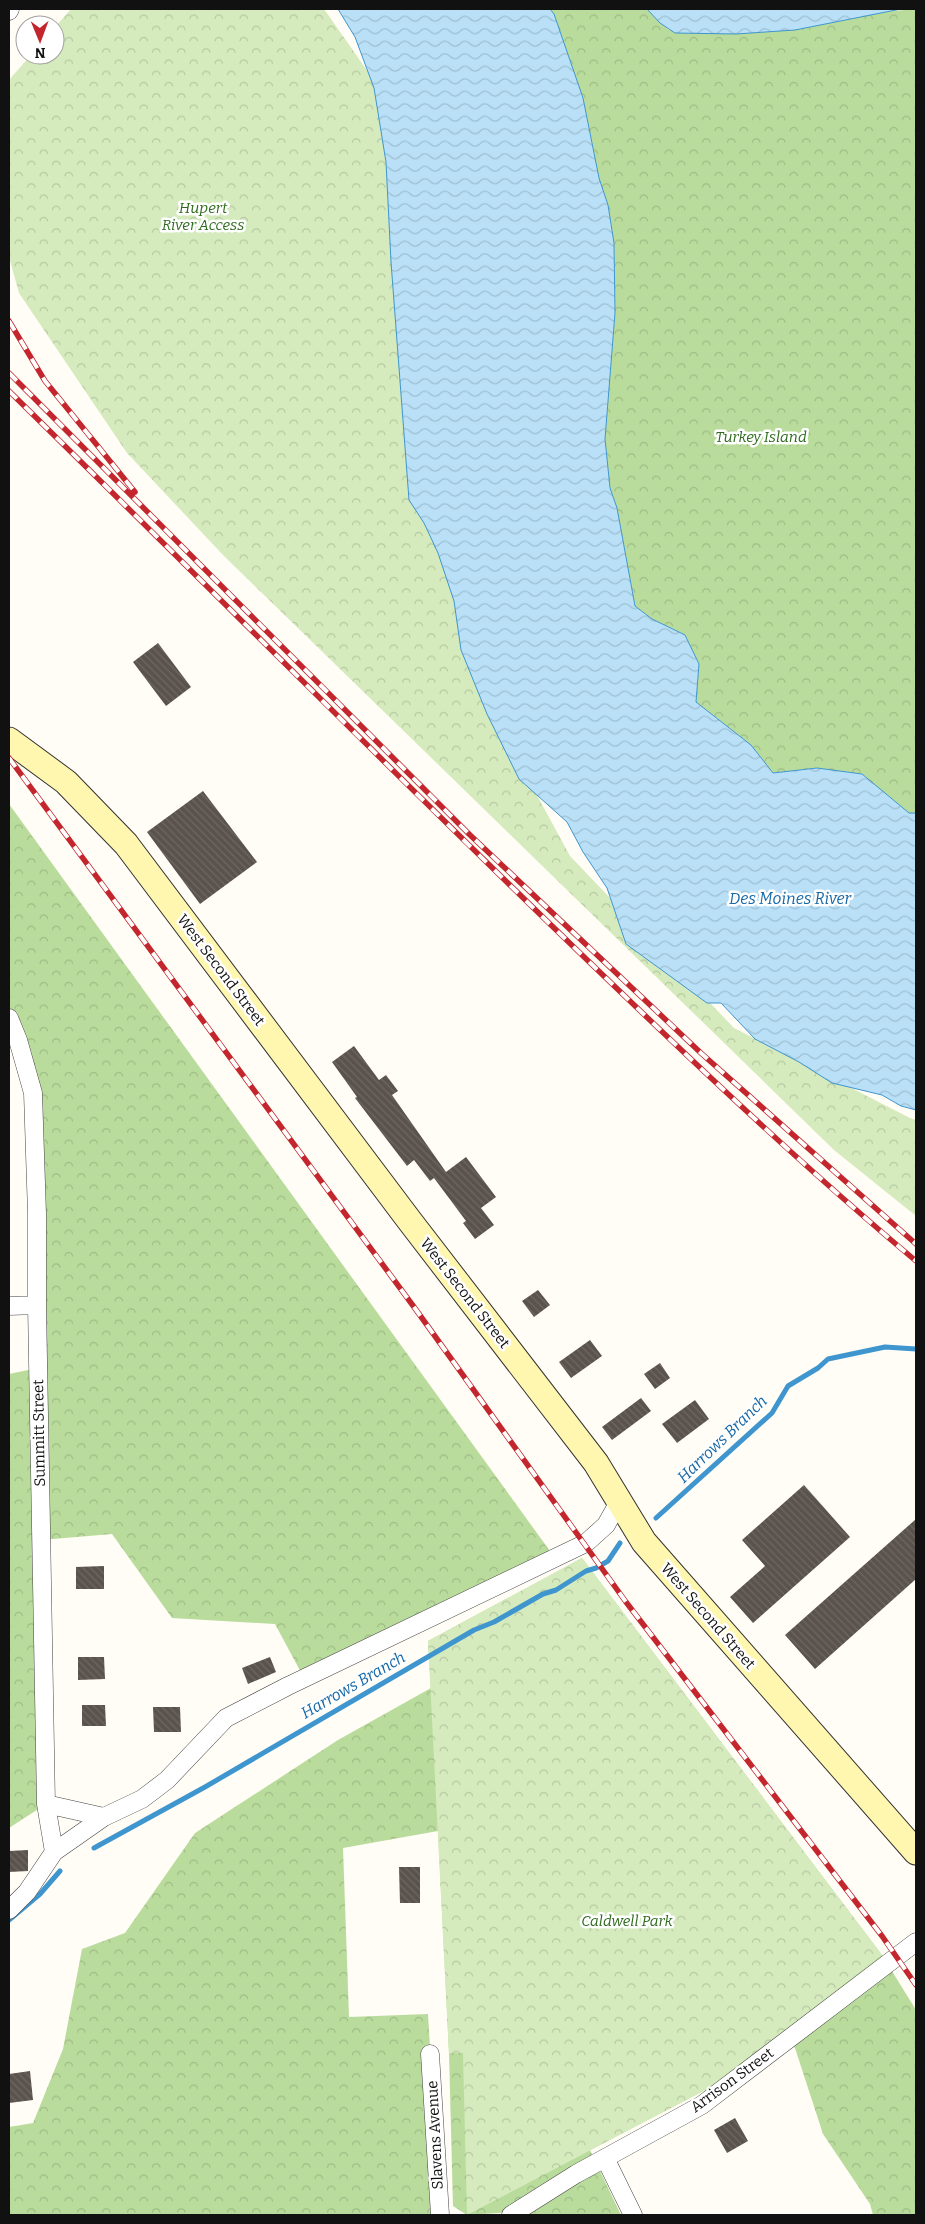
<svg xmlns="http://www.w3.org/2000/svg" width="925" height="2224" font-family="Bitter,serif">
<defs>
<pattern id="forest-crowns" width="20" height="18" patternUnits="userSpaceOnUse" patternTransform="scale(1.25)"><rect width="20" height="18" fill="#b9dc9c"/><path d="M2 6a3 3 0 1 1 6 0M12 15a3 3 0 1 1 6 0" fill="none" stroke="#9ebc85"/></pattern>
<pattern id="park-crowns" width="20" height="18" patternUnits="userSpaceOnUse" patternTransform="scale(1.25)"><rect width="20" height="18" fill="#d5ebbd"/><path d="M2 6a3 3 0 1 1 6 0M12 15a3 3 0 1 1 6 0" fill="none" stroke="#b6c8a1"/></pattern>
<pattern id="water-waves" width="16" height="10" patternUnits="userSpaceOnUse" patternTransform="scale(1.25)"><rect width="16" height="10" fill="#b9e0f7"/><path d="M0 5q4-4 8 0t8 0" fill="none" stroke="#9ebfd3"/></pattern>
<pattern id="building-back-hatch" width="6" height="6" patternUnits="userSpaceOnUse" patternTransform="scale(1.25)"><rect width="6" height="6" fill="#5a524d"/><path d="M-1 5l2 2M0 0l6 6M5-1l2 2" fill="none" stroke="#6d6662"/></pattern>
</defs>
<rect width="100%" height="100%" fill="#fffdf5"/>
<path fill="url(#forest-crowns)" d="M550,9H647L669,30L916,9V813H909L861,774L817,768L773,773L751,745L696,702L699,664L685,635L652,619L635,606L617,509L610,488L605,439L615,313L614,243L608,205L599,178L583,98Z
M9,804L555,1558L304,1678L275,1624L172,1618L112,1534L41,1540L46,1804L9,1828V1374L38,1368L33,1093L9,1018Z
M582,1558L882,1955L916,2010V2215H873L870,2204L823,2134L795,2048L781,2033L711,2087L590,2150L621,2215H518L516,2212L467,2215L453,2206L449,2053L438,1831L343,1848L349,2017L428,2014L440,2215H9V2127L33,2123L63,2049L82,1949L125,1933L195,1833L338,1740L431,1688L428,1641Z"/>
<path fill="url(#park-crowns)" d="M71,9H324L373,79L500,727L570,856L734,1028L910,1118L916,1120V1216L834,1150L223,555L127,453L19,293L9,257V80L31,55H55V27Z
M582,1558L882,1955L711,2087L467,2215L463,2053H449L428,1641Z"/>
<path fill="url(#water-waves)" stroke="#3f96cf" d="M338,9H550L554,14L583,98L599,178L608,205L614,243L615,313L605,439L610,488L617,508L635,606L652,619L685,635L699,664L696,702L751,745L773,773L817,768L862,774L909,813H916V1110L901,1106L882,1095L832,1083L799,1062L755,1039L721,1003H707L626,944L607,888L583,852L567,822L519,779L487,714L461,650L454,601L438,553L424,523L409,500L391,262L386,162L374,88L355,37Z
M647,9H901L795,30L736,34L675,33L660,23Z"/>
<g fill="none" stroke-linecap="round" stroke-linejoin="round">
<path stroke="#3f96cf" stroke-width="5" d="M656,1518L772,1413L788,1386L818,1368L828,1359L885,1347L916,1349
M94,1848L205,1787L474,1630L494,1622L543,1594L556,1590L586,1571L596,1568L608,1561L620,1543
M9,1920L40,1894L60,1871"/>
</g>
<path fill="url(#building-back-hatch)" d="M158,643L191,687L166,706L133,662Z
M203,791L257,862L200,904L147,832Z
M354,1046L379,1080L386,1075L398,1091L392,1095L446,1172L466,1157L496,1197L481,1208L494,1225L475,1239L463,1223L466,1221L434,1178L430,1181L414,1160L407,1166L355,1098L357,1097L332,1062Z
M538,1290L550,1305L534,1317L522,1301Z
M590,1340L602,1356L571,1378L559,1362Z
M660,1363L670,1378L655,1389L644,1374Z
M641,1398L651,1411L612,1440L602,1427Z
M695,1400L709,1419L677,1443L662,1424Z
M804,1485L850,1537L753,1623L730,1597L765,1566L742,1540Z
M916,1519V1579L815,1669L785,1635Z
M104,1566V1589H76V1567Z
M78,1657H104L105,1679L78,1680Z
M270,1657L276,1672L248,1684L242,1668Z
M82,1705H105L106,1726H82Z
M153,1707H180L181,1732H154Z
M28,1850V1871L9,1872V1851Z
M399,1867H420V1903H400Z
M30,2071L33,2100L9,2103V2074Z
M735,2118L748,2141L727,2153L714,2130Z"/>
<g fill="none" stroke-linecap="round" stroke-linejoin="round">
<g stroke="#444" stroke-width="19">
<path id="street" d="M9,11L10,9
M9,1018L18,1040L33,1093L37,1214V1305L46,1804L54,1852
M9,1306L37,1305
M46,1804L104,1817
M9,1910L27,1892L54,1852L104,1817L142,1799L167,1780L226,1718L288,1686L586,1543L606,1525L619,1502
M430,2054L440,2215
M605,2158L633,2215
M511,2215L576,2174L702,2105L916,1942"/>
</g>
<g stroke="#333" stroke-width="27">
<path id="secondary" d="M9,740L66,782L126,844L409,1220L596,1463L644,1542L916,1852"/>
</g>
<use href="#street" stroke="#fff" stroke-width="18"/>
<use href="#secondary" stroke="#fff6b0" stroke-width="25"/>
<g stroke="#c4262e" stroke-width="5.5">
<path id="rail" d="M9,321L45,381L135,492
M9,373L470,835L702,1054L916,1244
M9,391C200,578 388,768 581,954C690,1059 800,1164 916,1261
M9,758L414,1307L626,1602L882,1936L916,1985"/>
</g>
<use href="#rail" stroke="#fff" stroke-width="4" stroke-dasharray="11" stroke-linecap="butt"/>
</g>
<g text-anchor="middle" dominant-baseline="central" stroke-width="5" stroke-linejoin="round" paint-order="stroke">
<g font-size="15" font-style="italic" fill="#2f6b1f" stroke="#fff">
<text x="203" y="208">Hupert<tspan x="203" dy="17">River Access</tspan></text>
<text x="761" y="437">Turkey Island</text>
<text x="627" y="1921">Caldwell Park</text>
</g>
<g font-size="15" fill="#111" stroke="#fff">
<text transform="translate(221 970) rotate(53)">West Second Street</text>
<text transform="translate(465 1293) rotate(52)">West Second Street</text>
<text transform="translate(39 1433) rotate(-91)">Summitt Street</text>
<text transform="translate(708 1616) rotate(49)">West Second Street</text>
<text transform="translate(732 2080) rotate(-36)">Arrison Street</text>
<text transform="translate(435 2135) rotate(-93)">Slavens Avenue</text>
</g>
<g font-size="16" font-style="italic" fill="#1768a6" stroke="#fff">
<text x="790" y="898">Des Moines River</text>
<text transform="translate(722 1439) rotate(-44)">Harrows Branch</text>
<text transform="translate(353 1685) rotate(-30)">Harrows Branch</text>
</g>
</g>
<rect width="925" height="2224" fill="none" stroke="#111111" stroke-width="20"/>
<g transform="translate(40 40) rotate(179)"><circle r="24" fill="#ffffff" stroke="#a0a0a0"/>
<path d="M0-4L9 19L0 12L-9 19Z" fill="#c4262e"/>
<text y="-8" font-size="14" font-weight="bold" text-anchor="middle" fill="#111111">N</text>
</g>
</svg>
